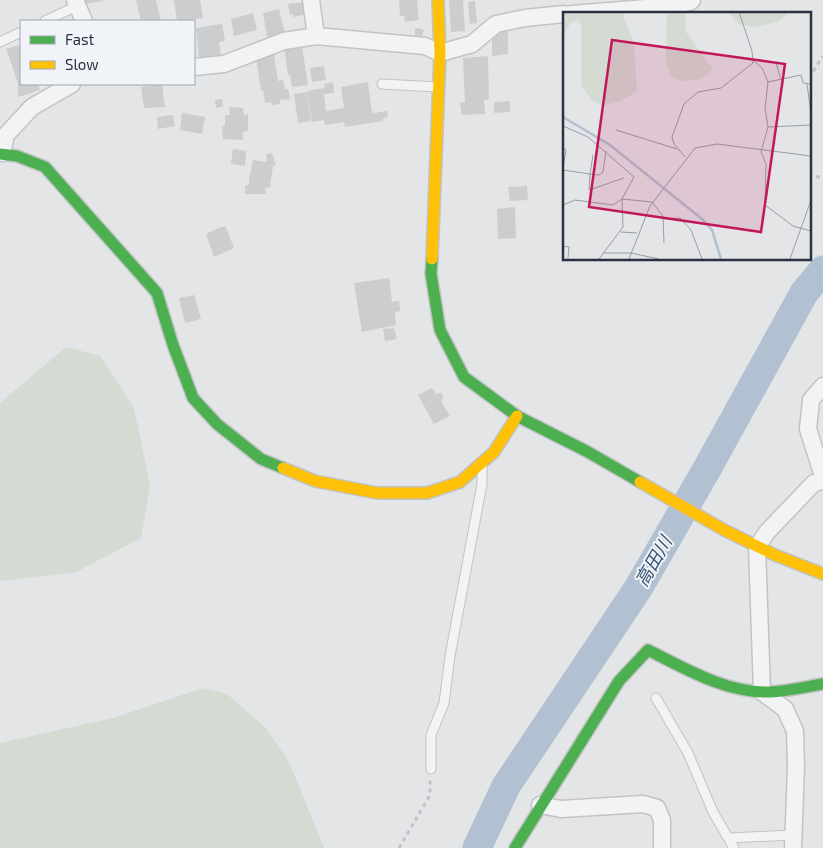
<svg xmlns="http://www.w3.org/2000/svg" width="823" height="848" font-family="'Exo 2','Noto Sans JP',sans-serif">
<rect width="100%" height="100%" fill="#e3e5e7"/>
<path fill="#d4dbd3" d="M66,347L100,356L134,408L150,485L141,538L76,572L0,581V403Z
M203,688L227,694L266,728L289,762L324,848H0V743L113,718Z"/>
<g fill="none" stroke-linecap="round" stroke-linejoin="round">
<path stroke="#b2c1d1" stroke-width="29" d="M477,848L506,786L639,587L708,467L804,293L823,270"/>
</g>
<path fill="#cbcdcf" d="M84,0H102V1L84,4Z
M136,0H156L161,21H141Z
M174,0H200L203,18L177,21Z
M399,0H417L419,20L405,22L404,16H400Z
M449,0H463L465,31L451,32Z
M475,1L477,23L470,24L468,2Z
M305,2L307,14L293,17V14L290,15L288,4Z
M279,9L285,34L267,37L263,13Z
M253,13L257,30L234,36L231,19Z
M222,24L225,41L219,42L221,55L199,58L196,28Z
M418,28L424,30L422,37L415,38V29Z
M508,30V54L492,56V31Z
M19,45L20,48H21V84H38L40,90L18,97V83L6,49Z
M302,46L308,85L292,87L290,75H288L284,48Z
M274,54L278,81L283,80L285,90L288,89L290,99L280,100V104L272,105L271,102L265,103L263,90L261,91L256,57Z
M488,56L489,99L484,100L485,114L462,115L460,103L465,102L463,58Z
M324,66L326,80L312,82L310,68Z
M333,82L334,93L324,94L326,111L344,108L341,87L368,82L372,113L387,111L388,117L383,118V121L345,127L344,122L325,125L324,120L312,122L307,91L325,88L324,84Z
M162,84L165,107L144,108L141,87Z
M307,92L311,121L298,123L294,94Z
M222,99L223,106L216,108L215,100Z
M510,101V112L494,113V102Z
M229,107L243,108L244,115L248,114V131L243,132V140L223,139L222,127L225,124V115H230Z
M182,113L205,117L202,134L180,130Z
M173,115L175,126L158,129L157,117Z
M233,149L246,151L245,166L231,164Z
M272,153L276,165L273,166L270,187L265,188L266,194H245V186L249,185V180L253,160L267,162L266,154Z
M527,186L528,200L510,201L508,187Z
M515,207L516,238L498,239L497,209Z
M221,227H226L234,248L214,257L206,234Z
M389,278L392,302L399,301L400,311L395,312L396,325L362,332L354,283Z
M194,295L201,319L185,323L179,298Z
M394,328L397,339L385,341L383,329Z
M432,388L436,394L441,393L444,397L442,398V403L450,416L432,425L433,422L418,395Z"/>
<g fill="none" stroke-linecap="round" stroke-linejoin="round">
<g stroke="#c1c3c5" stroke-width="11">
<path id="lane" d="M45,21L79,5
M0,42L21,32
M382,84L438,87
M656,698L688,753L713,812L734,848
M431,769V735L444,703L450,656L482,484V465
M729,838L793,835"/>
</g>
<g stroke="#c1c3c5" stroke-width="19">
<path id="street" d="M75,0L84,21
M311,0L316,36
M571,14L671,6L690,2L692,0
M194,67L224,64L284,41L316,36L425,46L440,53L472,44L496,24L525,18L564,14
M2,153L6,135L32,107L72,84
M823,386L811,400L808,429L821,470L823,472
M540,805L561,809L643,804L657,808L662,820V848
M793,848L796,766L795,731L785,709L762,692L757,547L767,532L814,483L823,481"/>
</g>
<g stroke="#c1c3c5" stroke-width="14">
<path id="fast" d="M0,154L17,156L45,167L157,293L173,345L193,398L217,424L261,459L283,468
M432,259L431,274L440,330L464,377L517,416L588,452L640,482
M515,848L619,681L648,650C686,669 726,693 770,692C788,691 805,687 823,684"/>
</g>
<g stroke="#c1c3c5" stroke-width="14">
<path id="slow" d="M432,259L440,53L438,0
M283,468L315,481L377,493H427L460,482L494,452L517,416
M640,482L724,530L775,555L823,574"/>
</g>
<path stroke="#c2c3c8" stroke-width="3" stroke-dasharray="4 4" stroke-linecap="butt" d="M809,78L823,56
M809,172L818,177L823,176
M399,848L430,795V780"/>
<use href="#lane" stroke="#f2f3f5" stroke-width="9"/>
<use href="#street" stroke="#f2f3f5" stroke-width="16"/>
<use href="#fast" stroke="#4caf50" stroke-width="11"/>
<use href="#slow" stroke="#ffc107" stroke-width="11"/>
</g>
<g text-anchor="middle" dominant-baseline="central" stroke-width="4" stroke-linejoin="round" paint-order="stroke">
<g font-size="18" font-style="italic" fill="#355173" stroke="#f0f3f7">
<text transform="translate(653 561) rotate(-60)">高田川</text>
</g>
</g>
<g transform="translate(563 12)">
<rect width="248" height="248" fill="#e3e5e7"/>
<path d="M0,0H59L71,32L74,79L58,89L39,94L29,88L18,74V12L14,8L7,11L0,27ZM122,0L123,20L149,56L146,62L135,68L119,69L108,65L103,51L104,2ZM165,0H226L215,10L190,15L176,12Z" fill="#d4dbd3"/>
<path fill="none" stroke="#b2c1d1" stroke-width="2.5" d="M0,105L47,133L139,207L149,218L158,247"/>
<path fill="none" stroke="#999da4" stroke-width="1" d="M190,48L199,56L205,70L202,96L205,115L198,140L203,152L202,193L230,214L248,219M213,51L218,68M205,70L238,63L240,71L248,72M244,72L248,101M0,114L25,125L71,165L59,187L60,215L36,247M205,115L248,113M53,118L114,137M0,136L3,138L0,156M43,139L40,160L36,163L27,162L26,178L61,166M122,145L111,132L109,125L121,92L135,80L158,76L190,51L189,39L176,0M0,158L27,162L30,143M0,193L12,188L50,193L59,187L89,190L100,204L101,231M100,207L117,206L128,218L139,247M58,220L74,221M0,234L6,235L5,246M40,241H68L96,247M66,247L87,194L132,136L154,132L248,144M227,247L248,188"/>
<path fill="#c2185b" fill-opacity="0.15" stroke="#c2185b" stroke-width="2.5" d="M49,28L222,52L198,220L26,195Z"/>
<rect width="248" height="248" fill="none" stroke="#2a3240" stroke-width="2.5"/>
</g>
<rect x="20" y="20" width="175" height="65" fill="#f0f3f7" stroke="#a1a6ae"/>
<rect x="30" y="36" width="25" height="8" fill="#4caf50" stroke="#a1a6ae"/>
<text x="65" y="45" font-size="15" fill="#2a3240">Fast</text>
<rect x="30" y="61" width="25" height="8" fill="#ffc107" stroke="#a1a6ae"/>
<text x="65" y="70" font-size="15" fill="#2a3240">Slow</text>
</svg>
